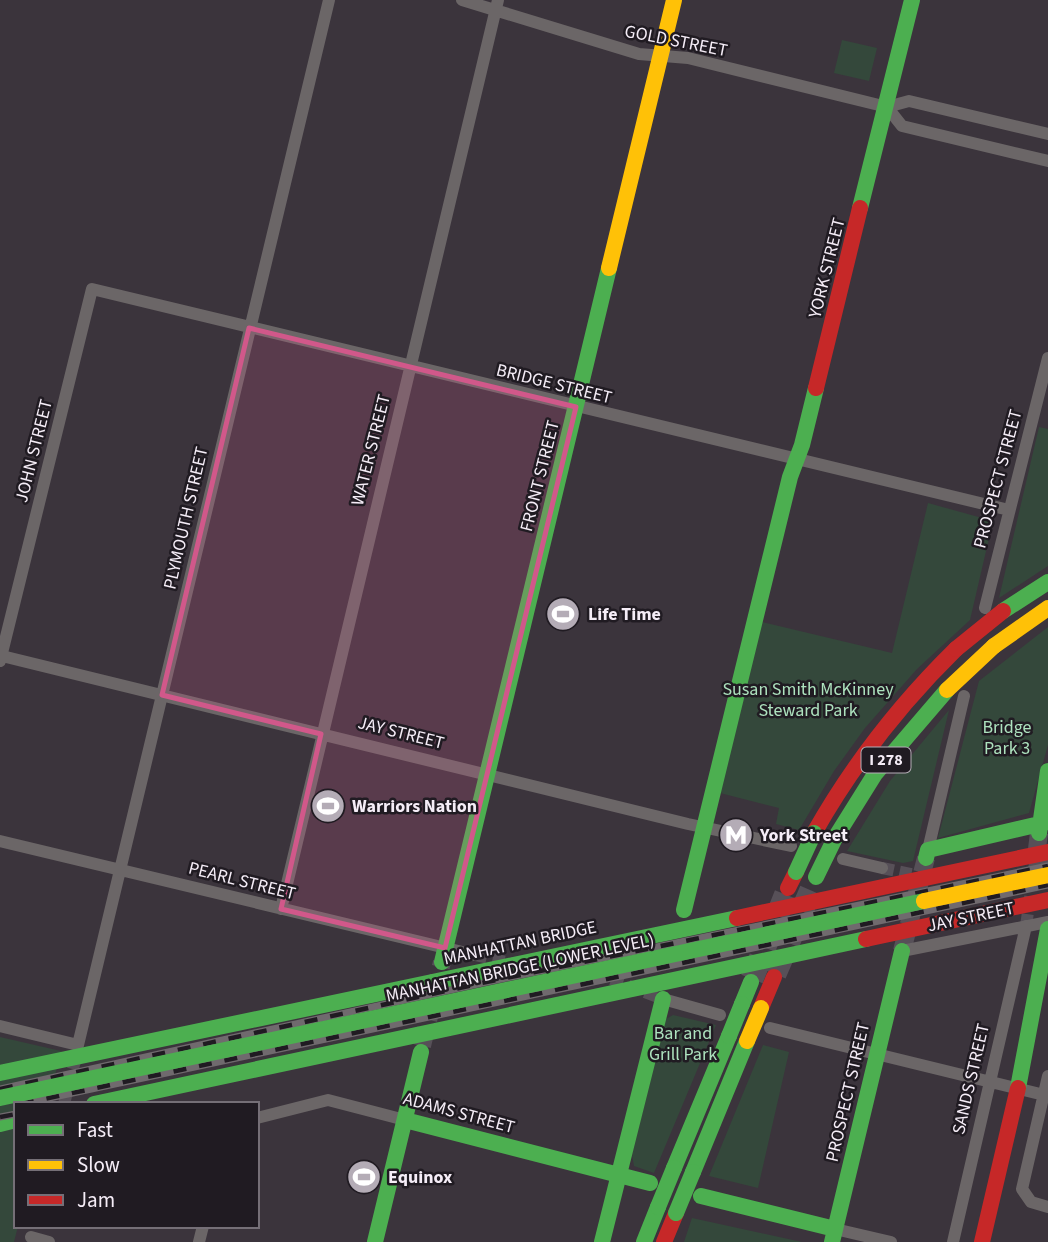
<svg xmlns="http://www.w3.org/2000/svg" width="1048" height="1242" font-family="'Source Sans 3',sans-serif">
<rect width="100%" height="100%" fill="#3b343c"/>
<path fill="#34483b" d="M842,40L877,48L869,81L834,73Z
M1039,427L1048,429V566L999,598Z
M928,503L993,521L970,620L917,669L865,728L834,771L799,830L776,824L779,808L720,793L762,622L892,653Z
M1048,627V745L1029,813L938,838L979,681Z
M949,710L913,861L903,863L847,851L890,781Z
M673,1015L716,1025L654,1173L634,1166L632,1155L666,1019Z
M0,1037L61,1051L48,1104H16V1226H18L14,1242H0Z
M763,1045L789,1052L758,1188L709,1176Z
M692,1218L802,1242H684Z"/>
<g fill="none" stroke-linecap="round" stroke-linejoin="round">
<path stroke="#575058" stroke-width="12" stroke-dasharray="12 6" stroke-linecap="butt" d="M882,868L921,876
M1026,926L1037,849
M475,955L562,975
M594,976H603L663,999
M64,1104L77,1053"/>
<path stroke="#575058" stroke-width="18" stroke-dasharray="18 9" stroke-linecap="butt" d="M1039,833L1037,849L1048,887
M902,951L926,858
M422,1046L442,962"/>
<path stroke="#575058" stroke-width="23" stroke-dasharray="23 11" stroke-linecap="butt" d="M775,974L814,883
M752,979L787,891"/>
<path stroke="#6b6667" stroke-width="12" d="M462,0L639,54L688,58L887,107L909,101L1048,134
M887,107L902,126L1048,161
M985,608L1048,358
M2,656L688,824L791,846
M0,661L92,289L1009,510
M0,841L475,955
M928,850L964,696
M843,859L882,868
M281,909L498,0
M902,951L1048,922
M663,999L720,1015
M0,1026L78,1045L329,0
M770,1028L1048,1096
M1048,1076L1022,1189L1031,1202L1048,1207
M257,1118L328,1100L405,1120
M835,1229L891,1242
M31,1237L49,1242
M199,1242L203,1226
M953,1242L1026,926"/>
<path stroke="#4caf50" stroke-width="16" d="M860,208L912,0
M1003,611L1048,582
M1039,833L1048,771
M835,838L875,774L947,690
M926,858L928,850L1048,822
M684,910L790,477L802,445L816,388
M442,962L609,268
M742,1004L751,982
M1018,1088L1048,929
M405,1120L650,1183
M0,1124L16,1120
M674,1168L729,1036
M693,1172L747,1041
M701,1196L835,1229
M375,1242L421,1052
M602,1242L663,999
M644,1242L658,1207
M832,1242L902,951"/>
<path stroke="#ffc107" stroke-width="16" d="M609,268L674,0
M994,646L1048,608"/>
<path stroke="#c62828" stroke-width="16" d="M816,388L860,208
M814,833C853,764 900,704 956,649
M788,888L796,872
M761,1008L774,977
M664,1242L676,1213
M982,1242L1018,1088"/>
<g stroke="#706a6e" stroke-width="7">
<path id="rail" d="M0,1089L482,983L1048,866
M21,1104L1048,885
M0,1117L16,1114"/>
</g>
<use href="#rail" stroke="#201b22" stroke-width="4.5" stroke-dasharray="13" stroke-linecap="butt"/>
<path stroke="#4caf50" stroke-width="16" d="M796,872L814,833
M816,877L835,838
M729,1036L742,1004
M0,1073L737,918
M0,1098L924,901
M94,1104L866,939
M658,1207L674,1168
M676,1213L693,1172"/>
<path stroke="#ffc107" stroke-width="16" d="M947,690L994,646
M924,901L1048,875
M747,1041L761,1008"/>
<path stroke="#c62828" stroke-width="16" d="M956,649L1003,611
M737,918L1048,852
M866,939L1048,900"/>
</g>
<path fill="#d1588a" fill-opacity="0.2" stroke="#d1588a" stroke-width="5" stroke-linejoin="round" d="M249,328L576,407L445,948L281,909L321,734L162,695Z"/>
<defs>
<g id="stadium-disc" transform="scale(1.75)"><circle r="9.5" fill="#b4acb6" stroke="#201b22"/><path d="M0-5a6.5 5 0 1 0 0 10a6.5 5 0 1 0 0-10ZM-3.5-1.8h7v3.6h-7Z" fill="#fff"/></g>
<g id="metro-disc" transform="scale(1.75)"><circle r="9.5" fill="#b4acb6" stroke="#201b22"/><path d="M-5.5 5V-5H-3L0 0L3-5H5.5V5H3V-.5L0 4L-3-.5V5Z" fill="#fff"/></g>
</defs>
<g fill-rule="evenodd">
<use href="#stadium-disc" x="563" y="614"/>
<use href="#stadium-disc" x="328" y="806"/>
<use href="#metro-disc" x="736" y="835"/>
<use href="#stadium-disc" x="364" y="1177"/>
</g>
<g text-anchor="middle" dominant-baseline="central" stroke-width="5" stroke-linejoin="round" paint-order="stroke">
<rect fill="#201b22" stroke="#b5aeb7" stroke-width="2" x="861.5" y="747.5" width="49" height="25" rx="5"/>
<g font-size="16" font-weight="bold" fill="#f5edf7">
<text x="886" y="760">I 278</text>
</g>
<g font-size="18" fill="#f5edf7" stroke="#201b22">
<text transform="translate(676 41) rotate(11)">GOLD STREET</text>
<text transform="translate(827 268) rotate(-76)">YORK STREET</text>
<text transform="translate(554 384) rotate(14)">BRIDGE STREET</text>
<text transform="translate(371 450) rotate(-76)">WATER STREET</text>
<text transform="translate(34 451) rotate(-76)">JOHN STREET</text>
<text transform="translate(540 476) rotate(-76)">FRONT STREET</text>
<text transform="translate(998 479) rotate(-75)">PROSPECT STREET</text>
<text transform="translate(186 518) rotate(-77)">PLYMOUTH STREET</text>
<text transform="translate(401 733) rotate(14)">JAY STREET</text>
<text transform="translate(242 881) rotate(14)">PEARL STREET</text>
<text transform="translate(971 917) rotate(-12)">JAY STREET</text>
<text transform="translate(520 943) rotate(-12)">MANHATTAN BRIDGE</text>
<text transform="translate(520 968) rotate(-12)">MANHATTAN BRIDGE (LOWER LEVEL)</text>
<text transform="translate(971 1079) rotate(-77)">SANDS STREET</text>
<text transform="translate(848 1092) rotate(-77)">PROSPECT STREET</text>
<text transform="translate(459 1113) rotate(15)">ADAMS STREET</text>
</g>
<g font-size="18" font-weight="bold" fill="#f5edf7" stroke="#201b22" text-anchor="start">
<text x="588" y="614">Life Time</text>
<text x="352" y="806">Warriors Nation</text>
<text x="760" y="835">York Street</text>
<text x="388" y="1177">Equinox</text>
</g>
<g font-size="18" fill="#ade2be" stroke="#201b22">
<text x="808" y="689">Susan Smith McKinney<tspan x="808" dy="21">Steward Park</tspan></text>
<text x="1007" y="727">Bridge<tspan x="1007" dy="21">Park 3</tspan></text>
<text x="683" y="1033">Bar and<tspan x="683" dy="21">Grill Park</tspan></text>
</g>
</g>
<rect x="14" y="1102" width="245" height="126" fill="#201b22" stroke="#756f77" stroke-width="2"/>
<rect x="28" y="1125" width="35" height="10" fill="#4caf50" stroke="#756f77" stroke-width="2"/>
<text x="77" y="1137" font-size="21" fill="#f5edf7">Fast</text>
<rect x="28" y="1160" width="35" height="10" fill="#ffc107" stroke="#756f77" stroke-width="2"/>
<text x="77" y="1172" font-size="21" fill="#f5edf7">Slow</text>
<rect x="28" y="1195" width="35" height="10" fill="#c62828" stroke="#756f77" stroke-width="2"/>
<text x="77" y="1207" font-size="21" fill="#f5edf7">Jam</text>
</svg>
